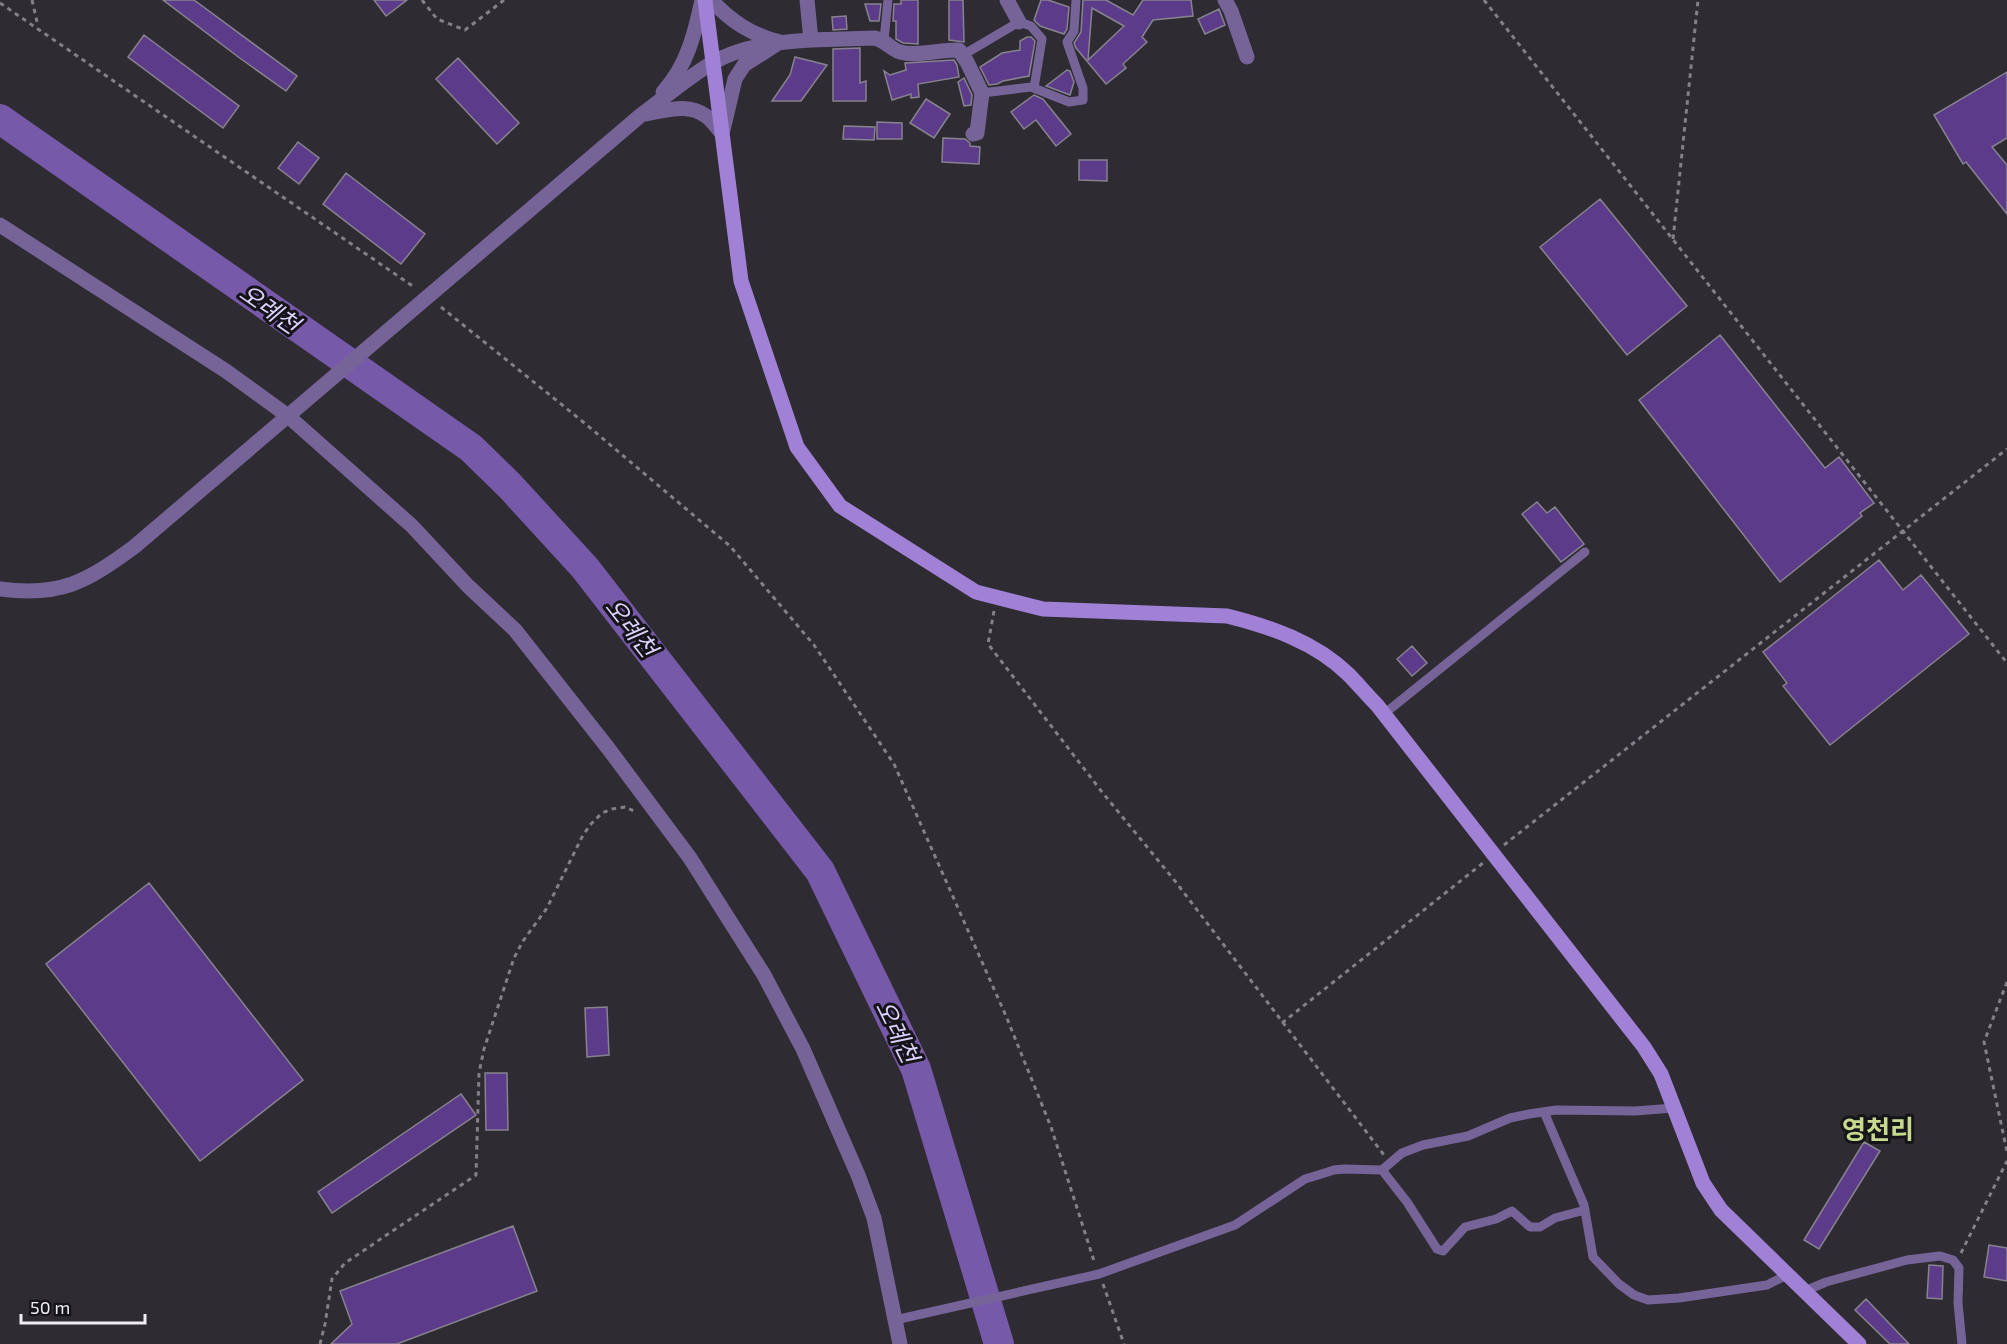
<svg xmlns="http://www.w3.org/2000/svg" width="2007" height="1344" font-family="'Exo 2','Noto Sans KR',sans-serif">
<rect width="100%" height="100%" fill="#2e2b33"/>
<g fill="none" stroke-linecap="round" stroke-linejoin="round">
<path stroke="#7759a9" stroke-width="30" d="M0,119L471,448L510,486L585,568L820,871L916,1069L999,1344"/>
</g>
<path fill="#5c3c8a" stroke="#87838e" stroke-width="1.5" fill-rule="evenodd" d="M163,0H194L297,76L286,91L241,59Z
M374,0H407L386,16Z
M901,0H918V44L903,43L896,39V21H893L894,4H901Z
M949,0H963L964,42L949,40Z
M1041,0H1048L1069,7L1067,29L1064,34L1040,26L1034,20Z
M1083,0H1106L1133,15L1143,0H1191L1193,16L1153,20L1142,37L1147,42L1123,64L1126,68L1106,84L1076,48L1074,43L1081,32ZM1092,8L1124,26L1088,60Z
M865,4H881L879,21H870Z
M1219,9L1225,25L1205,34L1198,19Z
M846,16L847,29L833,30L832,17Z
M144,35L239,106L223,128L128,57Z
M1027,37H1031L1035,41L1029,76L1003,81L997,84L989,85L980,67L1002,53L1020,50V41Z
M860,48V83L866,81V101H833V49Z
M795,57L827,65L801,101H772L790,75Z
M458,58L519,123L497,144L436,79Z
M954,60L957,65L959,77L918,84L919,97L911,98V94L892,100L884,71L890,75L906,70L905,63Z
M1067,70L1070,71L1074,82L1070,95L1046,86Z
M2007,72V138L1992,147L2007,165V214L1966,162L1963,164L1934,115Z
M964,78L972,95L971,105L964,106L958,82Z
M1034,95L1043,99L1071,134L1056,146L1036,120L1024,129L1011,112Z
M926,99L950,114L934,138L910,123Z
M877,122L902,123V139H877Z
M844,126L875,127L874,140L843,139Z
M943,138L965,139L970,143V146L980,147L979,164L942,162Z
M298,142L319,158L299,184L278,168Z
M1079,160H1107V181L1079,180Z
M346,173L425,234L401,264L323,204Z
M1600,199L1687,306L1627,355L1540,247Z
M1720,335L1825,468L1839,457L1874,503L1860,513L1862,516L1780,582L1639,400Z
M1537,502L1547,513L1555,507L1584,544L1561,562L1522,514Z
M1879,560L1903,590L1921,575L1969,634L1830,745L1783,686L1787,683L1763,652Z
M1412,646L1427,663L1412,676L1397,659Z
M149,883L303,1080L200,1161L46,964Z
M607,1007L609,1055L587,1057L585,1008Z
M485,1073H507L508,1130H486Z
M461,1094L476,1115L332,1213L318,1192Z
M1864,1142L1880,1151L1819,1249L1804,1240Z
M513,1226L537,1291L397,1344H331L352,1324L340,1291Z
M1989,1245L2007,1248V1281L1984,1277Z
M1929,1265L1943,1266L1942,1299L1927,1298Z
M1866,1299L1909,1344H1890L1855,1310Z"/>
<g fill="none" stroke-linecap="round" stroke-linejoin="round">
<path stroke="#838188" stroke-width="3" stroke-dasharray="4.5 4.5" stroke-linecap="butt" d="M32,0L38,26
M422,0L437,19L465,30L504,0
M1484,0L2007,663
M0,3L414,287
M1673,239L1698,0
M441,307L582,421L730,546L814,645L894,764L1006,1016L1051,1127L1095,1264
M994,611L988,644L1102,792L1175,881L1384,1155
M1504,845L2007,449
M2007,982L1984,1042L2007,1152
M1282,1023L1483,863
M1961,1253L2007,1161
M1103,1284L1124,1344
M320,1344L325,1324L332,1279L345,1263L476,1175L479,1073L484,1049L514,958L523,941L547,908L583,835L591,824L602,813L612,809L625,807L636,812"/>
<path stroke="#766499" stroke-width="9" d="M884,40L888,0
M963,55L1019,22L1031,26L1042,39L1034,88
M982,93L1031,87L1069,102L1083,100V88L1067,42L1074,31L1076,0
M1384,714L1585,552
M1544,1112L1584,1205L1593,1257L1619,1284L1634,1295L1648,1300L1679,1298L1767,1285L1787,1275
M1382,1170L1407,1202L1437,1249L1443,1251L1465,1227L1496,1219L1512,1211L1530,1227H1540L1555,1218L1585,1210
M1805,1291L1826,1282L1907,1260L1940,1256L1953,1260L1959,1268L1958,1303L1962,1344
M895,1320L1099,1274L1235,1225L1305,1179L1315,1176L1334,1170L1344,1169L1382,1170L1402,1153L1423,1145L1468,1136L1510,1118L1529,1114L1556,1110L1635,1111L1674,1108"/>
<path stroke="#766499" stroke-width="15" d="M711,0C731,21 751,35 780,42L744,65L735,79L723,130
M1007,0L1019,22
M1225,0L1231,11L1247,57
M811,40L875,38C886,41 891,49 900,52C918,57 941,49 959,50L967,62L982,93L977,133L973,134
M663,92C687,66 695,33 702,0
M645,114C665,111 688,102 706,116C712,120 717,128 722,133
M0,225L226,371L288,416L412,526L468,586L515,630L608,748L690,858L764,975L803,1049L858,1175L874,1218L900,1344
M0,589C61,597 86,582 134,547L641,115C664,98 687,78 712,63C741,46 778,42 811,40L807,0"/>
<path stroke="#a081d6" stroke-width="15" d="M705,0L741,281L797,447L840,506L976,592L1043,609L1227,616C1271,627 1315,642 1348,674C1358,684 1367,695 1377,705L1644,1047L1661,1074L1703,1183L1721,1210L1859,1344"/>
</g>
<g text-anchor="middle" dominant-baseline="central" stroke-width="6" stroke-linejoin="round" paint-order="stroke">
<g font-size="24" font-style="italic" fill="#dfd1fd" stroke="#151418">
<text transform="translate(270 308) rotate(35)">오례천</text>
<text transform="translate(632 627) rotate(52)">오례천</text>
<text transform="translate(898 1031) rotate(64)">오례천</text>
</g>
<g font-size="26" font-weight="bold" fill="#c7d98e" stroke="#151418">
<text x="1878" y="1128">영천리</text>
</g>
</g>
<path d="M21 1314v9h124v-9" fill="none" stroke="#efedf3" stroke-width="3"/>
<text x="30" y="1314" font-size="18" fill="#efedf3" stroke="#151418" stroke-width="4.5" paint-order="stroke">50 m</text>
</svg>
